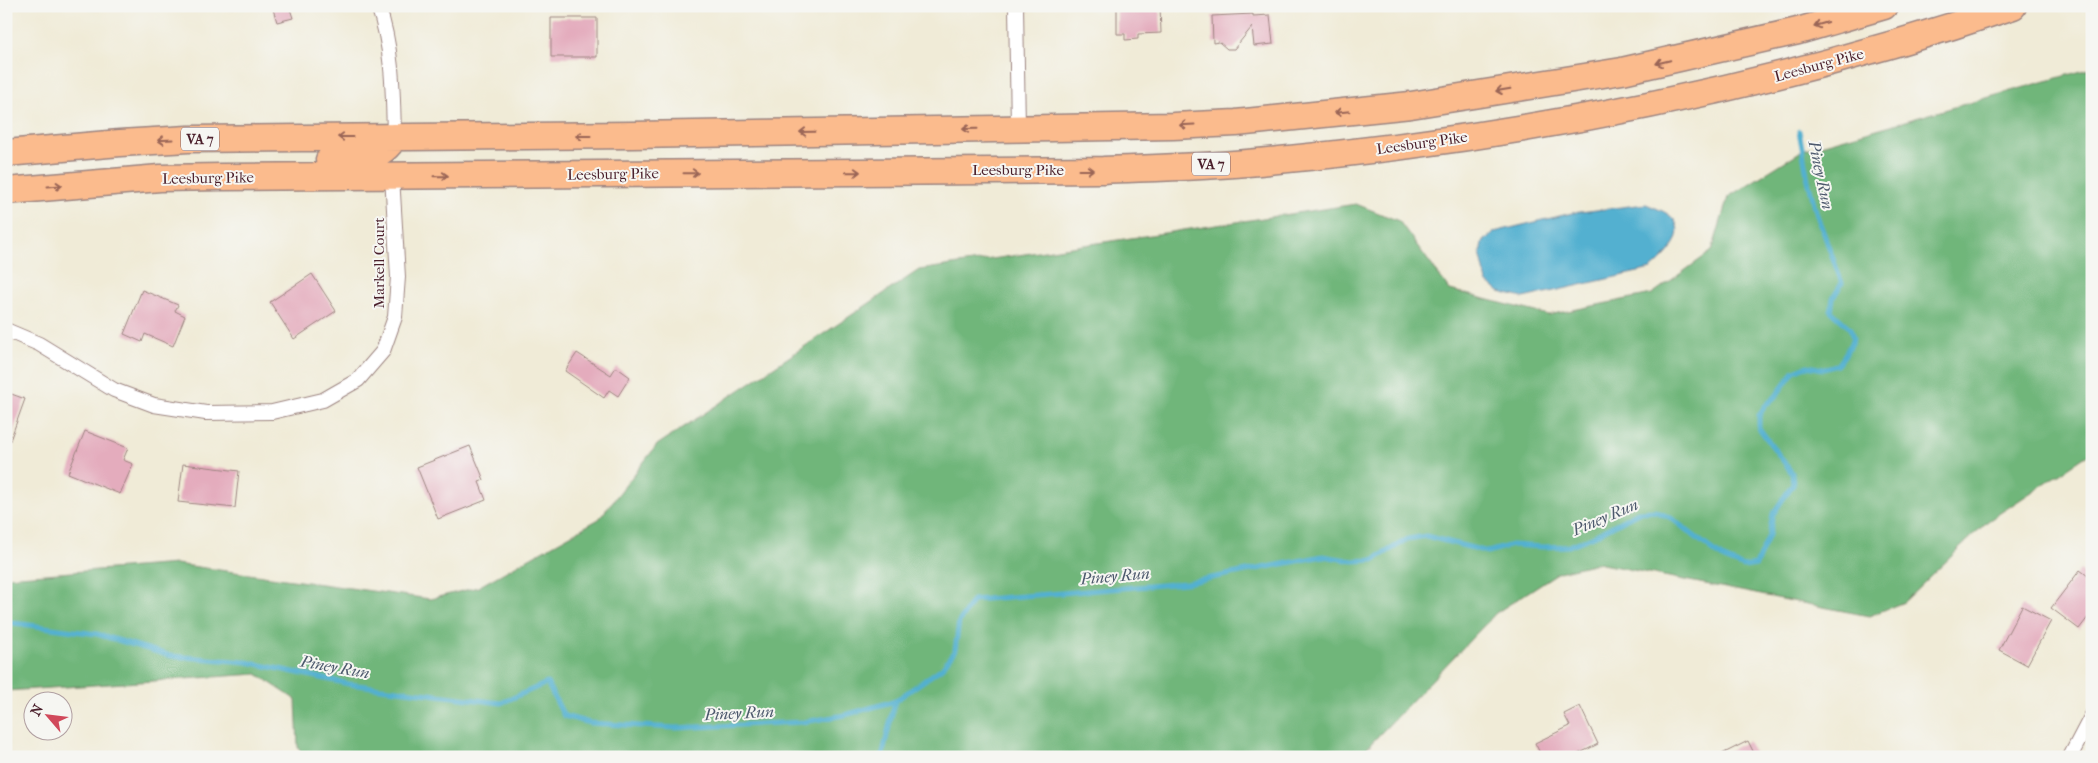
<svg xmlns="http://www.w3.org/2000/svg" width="2098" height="763" font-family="'IM FELL French Canon',serif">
<rect width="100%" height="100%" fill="#f6f6f2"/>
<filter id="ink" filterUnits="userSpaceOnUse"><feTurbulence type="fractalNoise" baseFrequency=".02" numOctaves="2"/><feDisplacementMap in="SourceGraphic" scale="10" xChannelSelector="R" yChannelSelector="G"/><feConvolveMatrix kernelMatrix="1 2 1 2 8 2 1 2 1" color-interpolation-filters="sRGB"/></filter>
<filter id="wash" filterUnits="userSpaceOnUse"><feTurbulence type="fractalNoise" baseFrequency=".0096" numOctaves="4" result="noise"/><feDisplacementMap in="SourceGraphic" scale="20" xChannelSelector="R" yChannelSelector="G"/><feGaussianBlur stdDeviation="1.12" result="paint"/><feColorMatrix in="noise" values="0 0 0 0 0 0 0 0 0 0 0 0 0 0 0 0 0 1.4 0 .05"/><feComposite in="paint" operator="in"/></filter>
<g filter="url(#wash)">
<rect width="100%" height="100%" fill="#f0ebd7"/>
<path fill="#70b67a" stroke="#5d6a52" d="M2092,68V452L1988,521L1904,602L1869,616L1597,563L1559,572L1496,613L1358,757H303L298,747L296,700L257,674L6,691V577L176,564L430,599L478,587L599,519L657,445L919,270L1356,204L1399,221L1450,290L1548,315L1652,294L1712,251L1728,197L1803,150Z"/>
<path fill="#52b0d0" stroke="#4e687e" d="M1646,204C1655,208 1672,213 1676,223C1684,240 1662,260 1651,269L1523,298L1499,292L1487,282L1480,253L1482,243L1494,232L1572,213Z"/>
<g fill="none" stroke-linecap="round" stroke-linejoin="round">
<path stroke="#52b0d0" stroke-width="5" d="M6,622L97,634L171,656L247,662L349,684L501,703L547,683L564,716L590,723L675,728L804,722L845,715L895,701L942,668L955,650L959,622L973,600L1186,583L1323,556L1353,561L1373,560L1408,539L1426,536L1488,552L1512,545L1543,547L1569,546L1594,536L1638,512L1655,511L1671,518L1724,559L1744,567L1756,565L1769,535L1773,514L1793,484L1792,473L1759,428V415L1765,406L1776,396L1794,371L1807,366L1823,369L1837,365L1844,356L1853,339L1850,328L1831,311L1833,298L1842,283L1817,215L1808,180L1799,131
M882,757L895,701"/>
</g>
<g id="blocks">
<path fill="#e4acbd" d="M272,6H289L293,18L277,22Z
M1117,6H1160L1161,33L1138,34V39L1125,40V34H1117Z
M1253,14V16L1270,15L1273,44L1254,46L1252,27L1234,49H1227L1219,42L1213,43L1212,16Z
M551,18H597V57H551Z
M312,274L336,311L294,339L270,302Z
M142,290L178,305L175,311L185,316L173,346L145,334L142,342L124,334Z
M577,353L611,375L616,367L630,377L618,396L609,390L604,398L565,371Z
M6,392L25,399L8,446H6Z
M85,431L128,448L123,460L133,464L120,494L68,473Z
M470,446L484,480L479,482L486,500L438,519L417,467Z
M183,464L239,471L235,508L178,502Z
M2080,570L2092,579V612L2079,629L2051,608Z
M2022,606L2051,621L2027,665L1999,650Z
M1580,706L1598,744L1572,757H1542L1535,743L1570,726L1564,714Z
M1748,741L1756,757H1716Z"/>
</g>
</g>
<g filter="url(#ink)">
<use href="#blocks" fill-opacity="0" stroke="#9d8581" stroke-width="1"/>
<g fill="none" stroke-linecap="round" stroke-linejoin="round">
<g stroke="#9d8581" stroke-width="16">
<path id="street" d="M378,6C393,48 393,93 394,137
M1016,6L1018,128
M6,330L39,344L114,390L154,405L206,413L272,412L323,400L358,380L383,351L395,317L398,277L392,176
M2070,757L2092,715"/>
</g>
<g stroke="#9d8581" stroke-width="29">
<path id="highway" d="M6,153L120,143L188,139L632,135L1173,126L1236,123L1411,105L1622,71L1798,31L1884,6
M329,160C352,160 382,161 394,137
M6,191L160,178L221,177L1103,170C1151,168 1199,167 1247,163C1508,140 1765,91 2013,6"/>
</g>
<use href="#street" stroke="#fff" stroke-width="14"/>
<use href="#highway" stroke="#fbbb8d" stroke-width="26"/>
</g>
<defs><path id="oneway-shaft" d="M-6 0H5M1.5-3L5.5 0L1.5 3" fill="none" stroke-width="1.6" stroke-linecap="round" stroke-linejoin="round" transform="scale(1.25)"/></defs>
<g stroke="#9a6557">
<use href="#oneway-shaft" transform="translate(1821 24) rotate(164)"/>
<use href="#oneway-shaft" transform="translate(1663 62) rotate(167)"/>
<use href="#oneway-shaft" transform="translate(1503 90) rotate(171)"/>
<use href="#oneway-shaft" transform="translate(1342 112) rotate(174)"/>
<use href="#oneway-shaft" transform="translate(1187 125) rotate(177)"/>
<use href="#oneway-shaft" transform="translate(970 129) rotate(179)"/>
<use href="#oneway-shaft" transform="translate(807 132) rotate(179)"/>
<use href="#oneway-shaft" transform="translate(583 136) rotate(180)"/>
<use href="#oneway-shaft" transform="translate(345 137) rotate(180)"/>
<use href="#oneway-shaft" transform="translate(165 140) rotate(177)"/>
<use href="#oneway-shaft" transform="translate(1086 170)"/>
<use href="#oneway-shaft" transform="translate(853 172) rotate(-1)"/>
<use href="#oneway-shaft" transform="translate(691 173) rotate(-1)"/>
<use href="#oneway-shaft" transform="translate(441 176) rotate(-1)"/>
<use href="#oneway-shaft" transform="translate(55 186) rotate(-4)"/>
</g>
</g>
<g text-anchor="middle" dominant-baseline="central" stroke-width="4" stroke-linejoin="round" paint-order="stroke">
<g fill="#f6f6f2" stroke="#7e6067" stroke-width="1">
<rect x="181" y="127.5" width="38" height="23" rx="4"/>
<rect x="1192" y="152.5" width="38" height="23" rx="4"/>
</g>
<g font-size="14" font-weight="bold" fill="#4a1f2b">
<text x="200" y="139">VA 7</text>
<text x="1211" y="164">VA 7</text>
</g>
<g font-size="15" fill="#4a1f2b" stroke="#f6f6f2">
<text transform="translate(1819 65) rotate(-15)">Leesburg Pike</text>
<text transform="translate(1422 143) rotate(-8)">Leesburg Pike</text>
<text x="1018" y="170">Leesburg Pike</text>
<text transform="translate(613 174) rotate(-1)">Leesburg Pike</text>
<text transform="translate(208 178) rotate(-1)">Leesburg Pike</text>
<text transform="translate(379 263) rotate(-90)">Markell Court</text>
</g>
<g font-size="16" font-style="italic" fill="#4d596d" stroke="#f6f6f2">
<text transform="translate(1821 175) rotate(78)">Piney Run</text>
<text transform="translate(1605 517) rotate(-23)">Piney Run</text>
<text transform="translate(1115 576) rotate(-5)">Piney Run</text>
<text transform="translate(335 667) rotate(10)">Piney Run</text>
<text transform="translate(739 713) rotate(-3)">Piney Run</text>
</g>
</g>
<rect width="2098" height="763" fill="none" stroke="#f6f6f2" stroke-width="25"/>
<g transform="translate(48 716) rotate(298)"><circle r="24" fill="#f6f6f2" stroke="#b1a0a2"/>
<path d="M0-4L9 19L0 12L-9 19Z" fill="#d1495b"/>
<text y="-8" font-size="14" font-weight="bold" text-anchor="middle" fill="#4a1f2b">N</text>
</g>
</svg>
